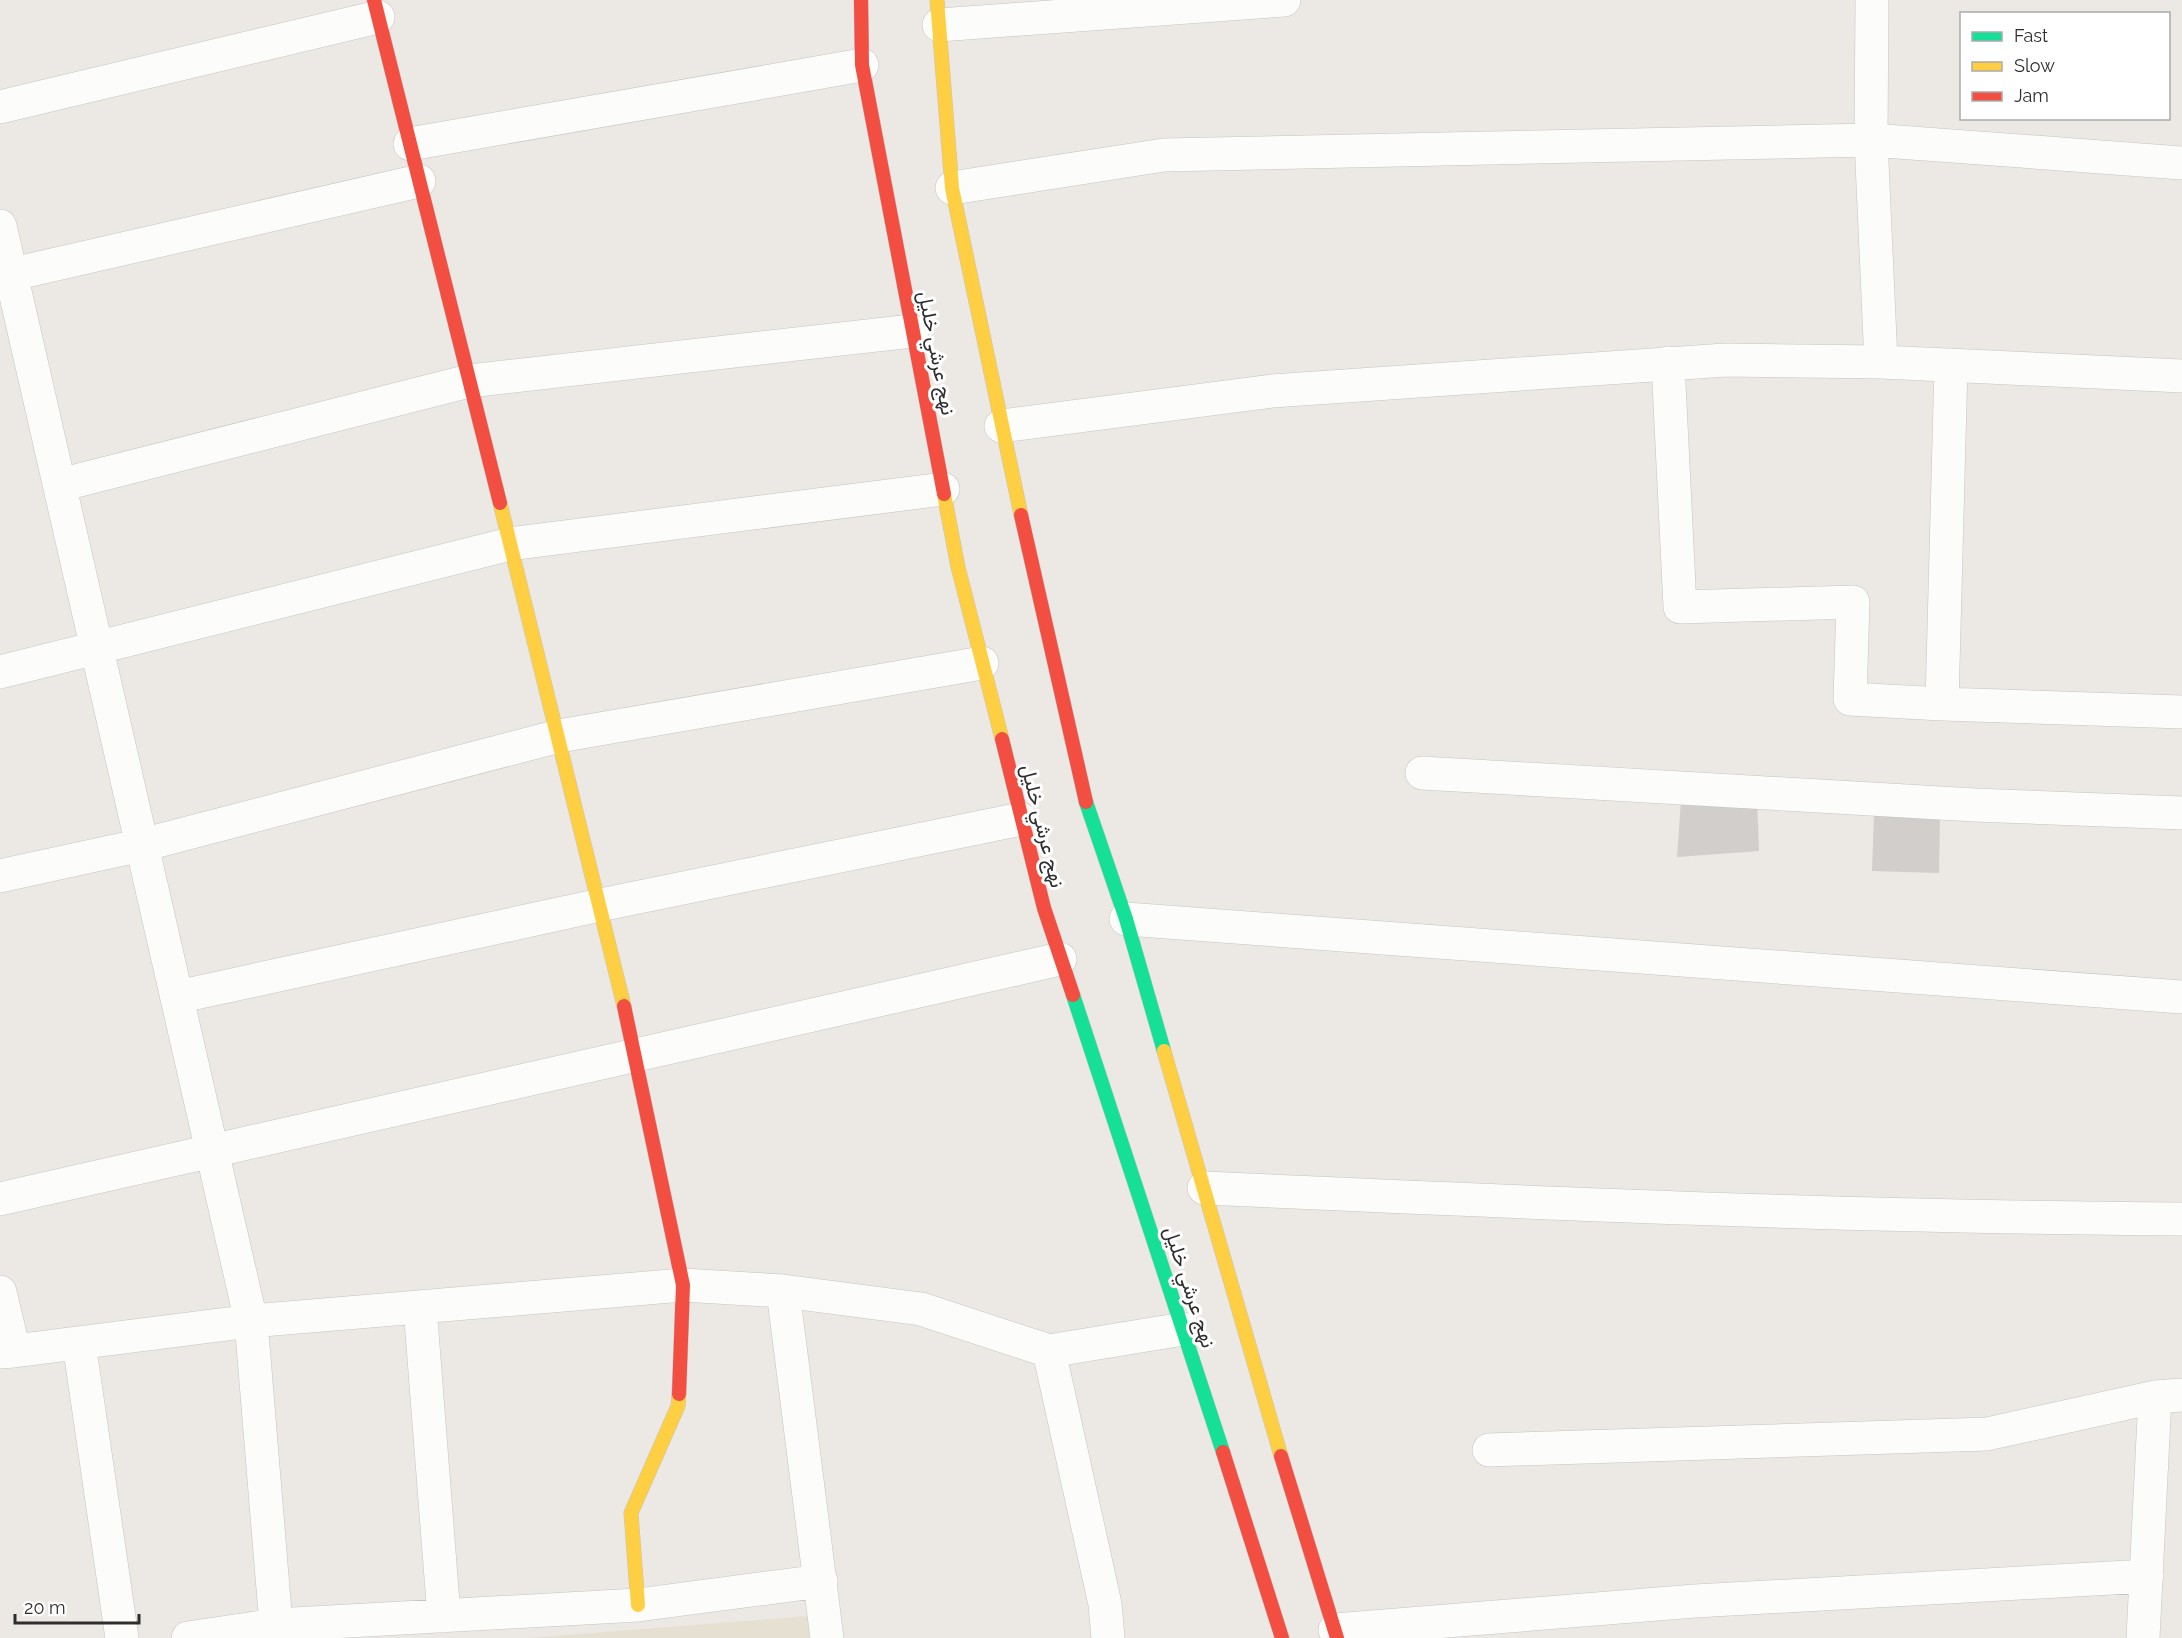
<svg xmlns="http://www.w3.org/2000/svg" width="2182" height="1638" font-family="Raleway,Vazirmatn,sans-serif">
<rect width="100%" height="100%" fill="#ece8e4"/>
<path fill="#e6e0d3" d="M809,1616L810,1638H529Z"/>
<path fill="#d1cecb" d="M1757,800L1759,851L1677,857L1681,801Z
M1874,813L1940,815L1939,873L1872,871Z"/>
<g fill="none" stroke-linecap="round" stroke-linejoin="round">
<g stroke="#c5c4c5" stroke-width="34">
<path id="street" d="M1872,0L1871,140L1881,362
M939,25L1284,0
M0,107L378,17
M410,144L862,65
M952,188L1164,155L1871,140L2182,163
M0,226L251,1321L14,1351
M0,277L419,181
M1668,363L1680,607L1853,602L1850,699L1942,704
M1951,365L1942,704L2182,712
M1001,426L1272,391L1726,360L1881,362L2182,376
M60,485L469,381L912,331
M0,672L510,544L943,489
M1422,773L1975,805L2182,813
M0,876L142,845L559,736L982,663
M1126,919L2182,997
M177,997L600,905L1021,819
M1204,1188C1530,1203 1856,1217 2182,1219
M0,1199L1060,959
M783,1291L827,1638
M0,1292L14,1351L0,1352
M420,1307L444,1616
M79,1343L122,1638
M1049,1351L1105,1604L1108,1638
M1489,1450L1987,1434L2155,1397L2182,1395
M276,1625L251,1321L683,1285L783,1291L921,1309L1049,1351L1183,1329
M1335,1630L1695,1601L2147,1576
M188,1638L276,1625L638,1605L821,1581
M2143,1638L2155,1397"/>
</g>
<g stroke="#c5c4c5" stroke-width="15">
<path id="fast" d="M1086,802L1126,919L1164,1051
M1073,995L1223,1452"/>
</g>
<g stroke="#c5c4c5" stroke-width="15">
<path id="slow" d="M937,0L952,188L1021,515
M944,494L958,567L1002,739
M500,503L624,1006
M1164,1051L1281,1456
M638,1605L631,1513L678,1406L679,1394"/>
</g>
<g stroke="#c5c4c5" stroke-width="15">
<path id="jam" d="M374,0L500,503
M861,0L862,65L944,494
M1021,515L1086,802
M1002,739L1044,908L1073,995
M624,1006L683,1285L679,1394
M1223,1452L1282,1638
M1281,1456L1337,1638"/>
</g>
<use href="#street" stroke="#fcfcfb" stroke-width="33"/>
<use href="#fast" stroke="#16e098" stroke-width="14"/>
<use href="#slow" stroke="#ffcf43" stroke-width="14"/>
<use href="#jam" stroke="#f24e42" stroke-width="14"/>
</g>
<g text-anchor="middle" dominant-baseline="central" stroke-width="6" stroke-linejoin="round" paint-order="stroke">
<g font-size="20" fill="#2e2e2e" stroke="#fff">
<text transform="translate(937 353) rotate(79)">نهج عرشي خليل</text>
<text transform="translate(1043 826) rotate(76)">نهج عرشي خليل</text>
<text transform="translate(1190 1287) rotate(72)">نهج عرشي خليل</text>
</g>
</g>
<rect x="1960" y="12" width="210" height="108" fill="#ffffff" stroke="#ababab" stroke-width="1.5"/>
<rect x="1972" y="32" width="30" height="9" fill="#16e098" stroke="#ababab" stroke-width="1.5"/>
<text x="2014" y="42" font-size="18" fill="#2e2e2e">Fast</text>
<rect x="1972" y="62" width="30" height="9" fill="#ffcf43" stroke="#ababab" stroke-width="1.5"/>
<text x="2014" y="72" font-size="18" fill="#2e2e2e">Slow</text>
<rect x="1972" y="92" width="30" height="9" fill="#f24e42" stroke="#ababab" stroke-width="1.5"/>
<text x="2014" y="102" font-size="18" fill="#2e2e2e">Jam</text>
<path d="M15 1614v9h124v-9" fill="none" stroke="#2e2e2e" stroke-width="3"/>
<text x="24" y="1614" font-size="18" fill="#2e2e2e" stroke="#ffffff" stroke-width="4.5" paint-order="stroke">20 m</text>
</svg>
